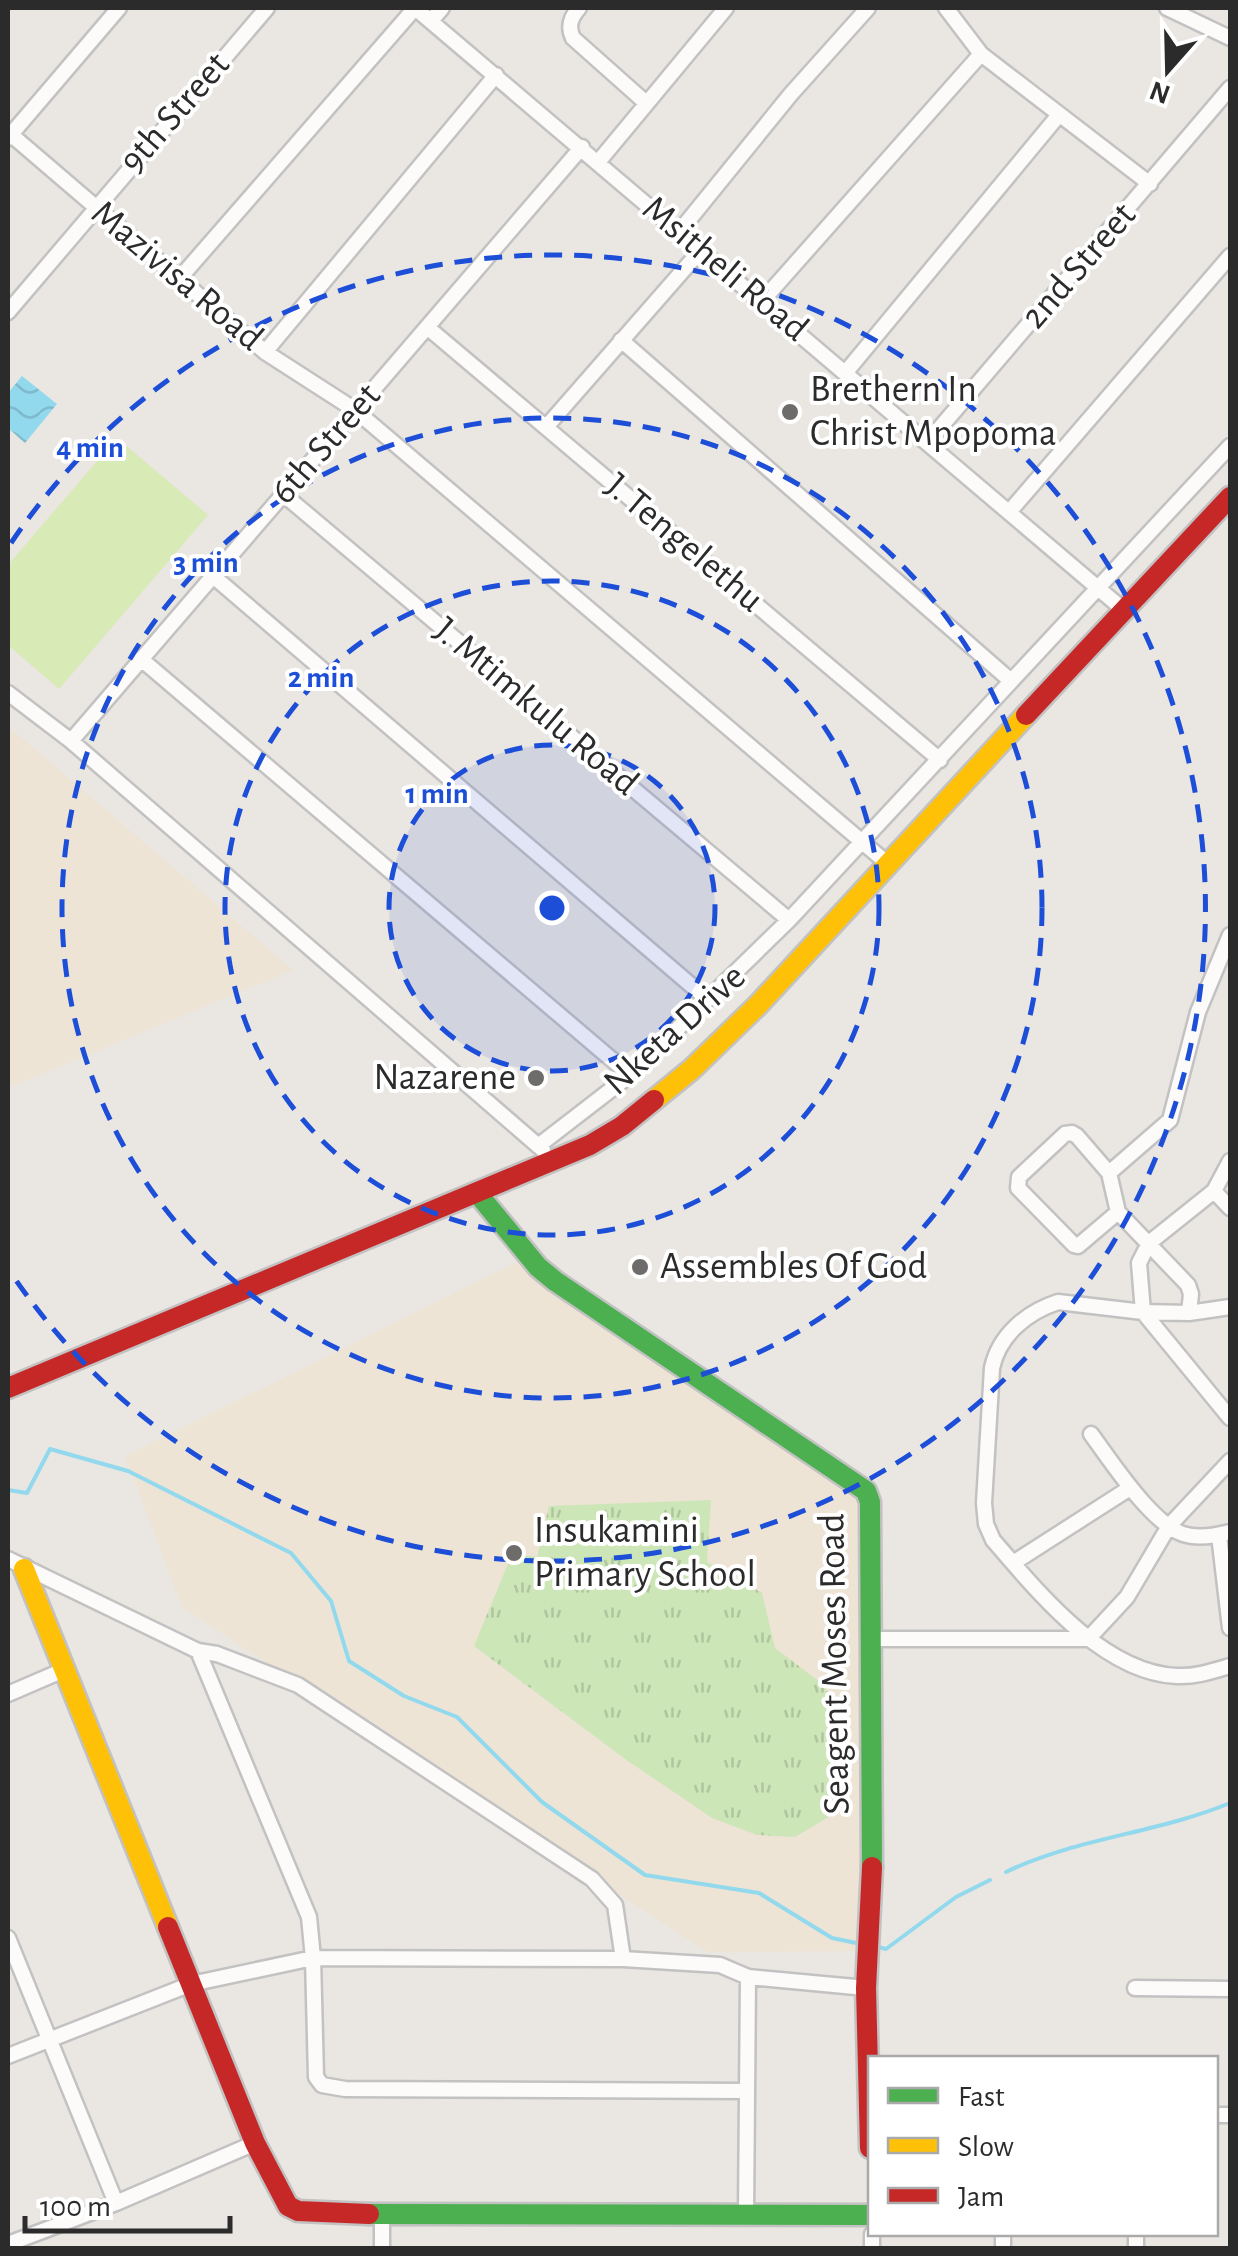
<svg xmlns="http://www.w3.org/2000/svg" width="1238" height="2256" font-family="'Alegreya Sans',sans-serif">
<defs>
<pattern id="park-tufts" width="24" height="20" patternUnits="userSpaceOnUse" patternTransform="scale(2.5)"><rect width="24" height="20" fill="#cde6b8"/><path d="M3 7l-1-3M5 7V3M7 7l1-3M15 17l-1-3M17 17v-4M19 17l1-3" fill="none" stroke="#b0c59e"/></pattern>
<pattern id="water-waves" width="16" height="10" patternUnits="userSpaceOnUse" patternTransform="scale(2.5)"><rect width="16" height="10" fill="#92d9ee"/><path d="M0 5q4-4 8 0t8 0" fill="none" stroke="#7ebacc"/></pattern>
</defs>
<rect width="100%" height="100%" fill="#eae6e1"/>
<path fill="#ede4d5" d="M8,726L293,970L8,1088Z
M519,1261L858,1488L866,1500L865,1951L707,1952L182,1607L125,1456Z"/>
<path fill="url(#park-tufts)" d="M711,1500L707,1562L762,1593L775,1648L820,1682L845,1714V1782L827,1818L795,1837L757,1835L712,1818L625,1759L474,1646L512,1554L537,1557L549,1506Z"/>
<path fill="#d8eab6" d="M117,438L208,515L59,689L8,645V565Z"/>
<path fill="url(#water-waves)" d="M22,376L57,404L25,443L8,428V393Z"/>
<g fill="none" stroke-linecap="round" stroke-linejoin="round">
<path stroke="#92d9ee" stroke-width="4" d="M8,1490L27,1493L50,1449L128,1471L291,1553L331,1601L349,1661L404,1696L457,1717L542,1802L645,1875L759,1893L832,1938L861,1944
M1006,1872C1076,1838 1158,1833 1230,1803
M878,1947L886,1949L956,1897L990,1880"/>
<g stroke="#c3c2c2" stroke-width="19">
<path id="street" d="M415,8L1125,611
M579,8C571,17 567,26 573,38L645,102
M946,8L981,54L1150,184
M1167,8L1230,38
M431,21L442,8
M8,132L265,352L355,410L887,863
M8,138L119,8
M599,161L726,8
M679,232L791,94L868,8
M179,279L415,8
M763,300L981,54
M8,312L267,8
M427,327L940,760
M621,340L1011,681
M265,352L496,75
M846,372L1058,116
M547,426L701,250
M927,443L1230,88
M283,494L789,920
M1010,511L1230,256
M213,576L706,998
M141,659L630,1075
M8,693L71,741L543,1150
M71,741L582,147
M538,1146L630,1075L789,920L1230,446
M1230,1161L1214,1191L1230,1208
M1109,1173L1170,1120L1198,1012L1230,935
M1214,1191L1149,1243L1139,1263L1143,1312L1230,1418
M1118,1212L1078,1246L1074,1245L1018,1188L1019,1177L1065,1134L1072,1133L1077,1136L1109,1173L1118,1212L1188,1285L1191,1294L1189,1313
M1230,1307L1189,1313L1143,1312L1058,1302C1027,1312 999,1335 992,1368L984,1503L986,1524L993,1540C1038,1592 1103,1673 1177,1676C1195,1677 1213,1671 1230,1666
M1091,1434C1111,1461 1151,1523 1183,1534C1198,1539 1215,1536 1230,1532
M1219,1535L1230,1628
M8,1559L198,1651L217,1654L298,1685L592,1879L615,1905L623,1959
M1013,1563L1130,1488
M873,1639H1088L1127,1597L1169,1526L1230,1461
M198,1651L309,1917L313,1958L316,2077L322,2085L345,2089L747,2091
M8,1694L66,1669
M8,1938L116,2203
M1135,1988L1230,1989
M8,2056L191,1984L313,1958L623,1959L720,1965L748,1977L866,1988
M1216,2115H1230
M382,2215V2248
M746,2215L748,1977
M8,2244L116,2203L255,2143
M872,2248V2234
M1003,2248V2234
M1136,2248V2234"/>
</g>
<g stroke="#c3c2c2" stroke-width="25">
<path id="fast" d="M478,1194L538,1267L555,1281L866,1491L870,1502L872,1867
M369,2214L870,2215"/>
</g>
<g stroke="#c3c2c2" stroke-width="25">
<path id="slow" d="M654,1100L692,1069L758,1005L1026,715
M24,1569L168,1927"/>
</g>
<g stroke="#c3c2c2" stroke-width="25">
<path id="jam" d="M1026,715L1230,497
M8,1388L590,1145L622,1126L654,1100
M168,1927L255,2143L288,2206L298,2211L369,2214
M870,2148L866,1988L872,1867"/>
</g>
<use href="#street" stroke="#fcfbfa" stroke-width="14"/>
<use href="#fast" stroke="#4caf50" stroke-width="20"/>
<use href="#slow" stroke="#ffc107" stroke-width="20"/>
<use href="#jam" stroke="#c62828" stroke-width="20"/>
</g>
<circle cx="552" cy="908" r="163" fill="#1d4ed8" fill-opacity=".12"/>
<g fill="none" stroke="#1d4ed8" stroke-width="5" stroke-dasharray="18 12">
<circle cx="552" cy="908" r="163"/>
<circle cx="552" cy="908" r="327"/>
<circle cx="552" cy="908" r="490"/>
<path d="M11 543A653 653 0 1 1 11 1273"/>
</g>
<g fill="#6e6c6b" stroke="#fff" stroke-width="4">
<circle cx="790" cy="412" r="10"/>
<circle cx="536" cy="1078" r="10"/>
<circle cx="640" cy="1267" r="10"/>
<circle cx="514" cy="1553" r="10"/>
</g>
<g text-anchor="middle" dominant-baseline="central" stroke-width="8" stroke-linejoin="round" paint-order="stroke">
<g font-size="38" fill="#2b2b2b" stroke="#fff">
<text transform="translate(175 113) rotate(-49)">9th Street</text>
<text transform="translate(1079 266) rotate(-49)">2nd Street</text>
<text transform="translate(725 269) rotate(40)">Msitheli Road</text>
<text transform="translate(177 276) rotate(40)">Mazivisa Road</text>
<text transform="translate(326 444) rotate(-49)">6th Street</text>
<text transform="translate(684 543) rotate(40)">J. Tengelethu</text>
<text transform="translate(536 707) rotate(40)">J. Mtimkulu Road</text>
<text transform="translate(675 1030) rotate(-42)">Nketa Drive</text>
<text transform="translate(835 1664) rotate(-91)">Seagent Moses Road</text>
</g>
<g font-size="38" fill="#2b2b2b" stroke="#fff" text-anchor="start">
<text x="810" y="390">Brethern In<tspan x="810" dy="44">Christ Mpopoma</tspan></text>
<text x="516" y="1078" text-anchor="end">Nazarene</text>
<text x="660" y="1267">Assembles Of God</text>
<text x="534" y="1531">Insukamini<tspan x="534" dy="44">Primary School</tspan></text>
</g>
</g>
<circle cx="552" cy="908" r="15" fill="#1d4ed8" stroke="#fff" stroke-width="5"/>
<g font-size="30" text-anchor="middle" font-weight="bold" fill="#1d4ed8" stroke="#fff" stroke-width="8" stroke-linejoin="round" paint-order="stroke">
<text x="90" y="457">4 min</text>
<text x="206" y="572">3 min</text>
<text x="321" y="687">2 min</text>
<text x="437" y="803">1 min</text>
</g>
<rect width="1238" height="2256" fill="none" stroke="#2b2b2b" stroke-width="20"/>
<rect x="868" y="2056" width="350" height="180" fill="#ffffff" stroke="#aaaaaa" stroke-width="2.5"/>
<rect x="888" y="2088" width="50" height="15" fill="#4caf50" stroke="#aaaaaa" stroke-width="2.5"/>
<text x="958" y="2106" font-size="30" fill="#2b2b2b">Fast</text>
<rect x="888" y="2138" width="50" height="15" fill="#ffc107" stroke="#aaaaaa" stroke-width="2.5"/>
<text x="958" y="2156" font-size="30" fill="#2b2b2b">Slow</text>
<rect x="888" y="2188" width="50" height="15" fill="#c62828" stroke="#aaaaaa" stroke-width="2.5"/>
<text x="958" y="2206" font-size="30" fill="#2b2b2b">Jam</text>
<g transform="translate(1168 70) rotate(200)" stroke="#ffffff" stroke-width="8" paint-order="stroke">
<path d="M0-8L18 38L0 25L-18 38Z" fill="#2b2b2b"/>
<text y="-15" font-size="28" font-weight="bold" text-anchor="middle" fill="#2b2b2b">N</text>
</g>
<path d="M25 2216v15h205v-15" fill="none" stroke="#2b2b2b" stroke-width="5"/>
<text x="40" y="2216" font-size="30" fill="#2b2b2b" stroke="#ffffff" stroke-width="8" paint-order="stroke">100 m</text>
</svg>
